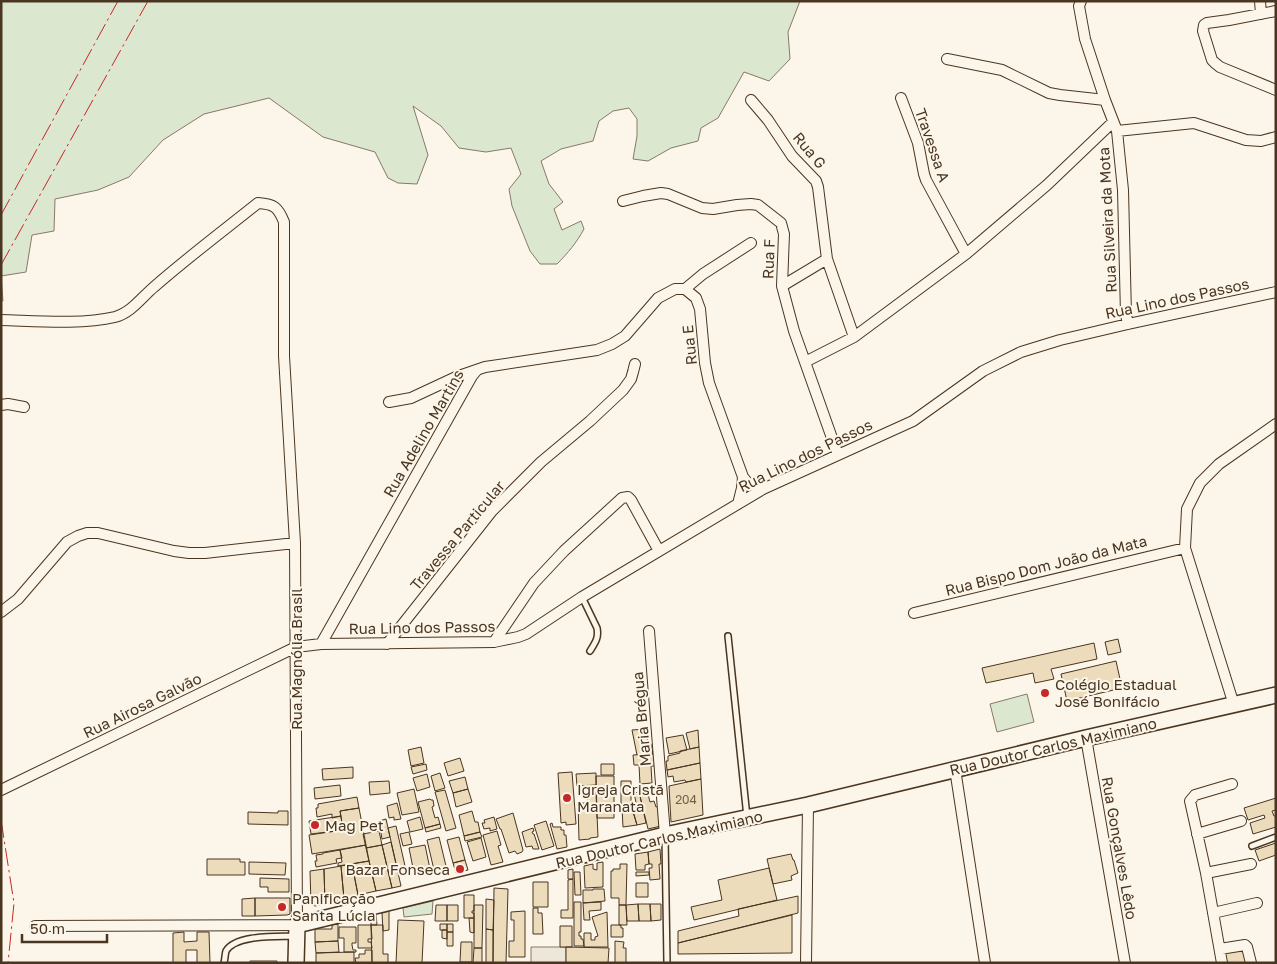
<svg xmlns="http://www.w3.org/2000/svg" width="1277" height="964" font-family="'Golos Text',sans-serif">
<rect width="100%" height="100%" fill="#fbf6e9"/>
<path fill="#dce7d0" stroke="#887966" d="M1,1H800L788,32L790,59L769,81L744,72L718,118L701,128L698,141L671,148L648,161L633,159L637,136V119L629,108L613,111L599,121L593,141L561,149L541,161L549,184L563,202L554,209L562,230L581,221L584,229C577,242 568,253 557,264H540L530,251L512,206L509,189L521,174L511,148L486,152L459,148L441,126L413,106L428,155L417,184L398,183L388,178L375,152L323,137L269,98L204,114L163,140L129,177L98,190L55,199L54,231L32,235L26,272L1,276L3,301H1Z
M1027,694L1034,722L997,732L990,704Z
M433,901L432,914L404,917L403,908Z"/>
<path fill="#ede7d9" stroke="#887966" d="M531,947H566V963H531Z"/>
<path fill="#ecdcbc" stroke="#4a3520" d="M1118,639L1121,652L1108,655L1105,642Z
M1094,643L1097,659L1051,669L1054,679L1035,683L1033,673L986,683L982,668Z
M1116,661L1122,688L1067,701L1061,674Z
M646,729L648,744H651L653,754L637,755L632,730Z
M698,730L699,747L690,749L686,733Z
M683,735L687,750L669,754L666,738Z
M421,747L424,763L411,766L408,750Z
M699,747L700,763L667,770L666,761H668V756L680,753V751Z
M654,754L655,766H651L652,783L640,784L639,765H634L633,755Z
M460,758L464,771L448,776L444,763Z
M700,763L701,779L686,782L685,780L674,782L673,776L668,777L667,770Z
M426,764L427,770L413,774L411,767Z
M601,764H614V775H601Z
M353,767V778L323,780L322,769Z
M572,772L576,824L566,825V822L561,823L558,773Z
M440,773L445,788L435,791L431,776Z
M596,773V785L577,786L576,774Z
M427,774L430,787L417,791L413,778Z
M596,776H614V818H597Z
M465,777L468,789L453,793L449,781Z
M701,779L703,815L671,822L669,786Z
M389,781L390,793L370,795L369,782Z
M621,781H631V804H621Z
M340,785L341,796L315,799L314,788Z
M414,789L419,812L402,815L397,793Z
M468,789L472,802L456,807L453,793Z
M445,790L456,828L446,831L435,792Z
M647,790L650,802L654,801L656,807L659,806L661,826L648,829L639,792Z
M639,792L642,805L637,807L634,793Z
M587,793H596L598,837L590,838V839L579,840L578,803H587Z
M357,797L359,808L340,811L341,816L332,818V814L317,817L316,808H318V804Z
M1276,798V810L1272,811L1274,816H1276V827L1253,834L1250,823L1265,818L1264,815L1248,820L1244,808Z
M430,799L431,800H433L434,806L432,807L435,818L438,817L440,824L425,828L418,802Z
M397,803L401,819L394,820V817L389,818L387,806Z
M642,805L646,823L637,825L632,809Z
M632,807L637,825L623,827L622,808Z
M359,808L366,845L312,854L309,835L343,830L340,811Z
M278,811H288V825L248,824V812L278,813Z
M472,811L475,822H478L480,832L464,836L459,815Z
M513,813L523,850L522,852L517,854L515,851L509,853L501,829H500L496,819Z
M341,816L343,830L311,834L309,821Z
M420,817L423,829L410,832L407,821Z
M494,817L497,829L490,831V828L484,829L482,823H485L484,820Z
M386,819L390,837L382,839L379,821Z
M546,821L554,846L542,850L534,825Z
M552,823L553,827H561V830H564V835H566L567,847L557,849L550,824Z
M440,824L441,828L426,832L425,828Z
M396,826L405,866L397,868L388,828Z
M533,828L534,831L532,832L533,834H534L539,849H533L532,846L526,847L522,832Z
M379,831L382,845L366,848L363,834Z
M497,831L501,845L498,846L503,862L491,865L483,835Z
M409,832L412,844L403,846L400,834Z
M480,832L482,837L465,841L464,836Z
M439,837L446,866L434,870L427,840Z
M459,837L465,860L453,863L447,840Z
M481,838L486,857L473,861L467,842Z
M391,842L401,886L392,888L382,845Z
M1276,843V855L1259,861L1255,850Z
M366,845L369,861L338,866V863L342,862L340,850Z
M382,845L392,888L376,891L366,848Z
M425,845L430,869L421,871L420,867L413,868L409,848Z
M660,849L661,864H659L660,879L650,880L649,868H652V864H649L648,852Z
M340,850L342,858L336,859L337,863L316,867L315,861H317L316,855L323,854V853Z
M648,852L649,864L645,865V870H636L635,854Z
M791,854L793,860H794L798,873L791,876L792,880L773,884L767,859Z
M207,859H240V862H245V875H207Z
M465,860L468,870L456,873L453,863Z
M369,861L376,891L358,895L352,864Z
M249,862L286,863L285,875L249,874Z
M603,862V887L585,888L584,866L593,864V869L597,870V863Z
M352,864L358,895L344,899L341,866Z
M620,864H627L626,905H619V898H611V871H613V869H620Z
M341,866L344,899L325,904L324,869Z
M769,868L777,900L694,920L691,907L722,900L718,880Z
M324,869L325,904L315,906L311,904L310,871Z
M573,869V879H568V870Z
M574,872H580L581,895H575Z
M636,872H649V875L636,876Z
M260,878L289,879V892H268V887H260Z
M573,879V918H561V910H568V880Z
M533,882H548V907H533Z
M636,883H648V897H636Z
M494,888L508,889L506,963H493Z
M593,889H604L605,901L583,903V890H593Z
M464,895H474V911H472V913H474V918H464Z
M798,896V913L678,943V931L739,916L738,909Z
M255,898H290V914L287,915L255,916Z
M255,898V916H242V899Z
M486,899L494,900L493,930L486,929Z
M574,902H581V932H579V936H581V939H583L584,946H574Z
M601,902V910L589,911L590,920H584L583,903Z
M638,904H650L651,921H639Z
M638,904L639,921H627L626,905Z
M650,904H661V920L651,921Z
M436,905H447V921H435Z
M447,905H458V921H447Z
M474,905H483L482,948H474Z
M619,905H626L627,925H619Z
M533,908H538V913H542L543,934H533Z
M389,911V930L383,931L382,913Z
M525,911V957H509V941H514V920H511V912Z
M607,912L608,947H584V933H591V940H595V937L598,936L592,917Z
M376,914L377,925H371V916Z
M792,915V953L678,954V943Z
M469,918H474V933L470,932Z
M398,920L424,921L422,963H396Z
M338,924V941L315,942V929H332V925Z
M440,924H447V930H440Z
M447,924H453V932H447Z
M358,925H371L372,939H368V942H371L372,948H358Z
M371,925H383V954H388V963H372Z
M611,925H621V928H623V937H611Z
M560,926H572V947H560Z
M339,927H356V943H352V945L353,950H356V952H344V938H339Z
M486,929L493,930V963H486Z
M442,930H447V939L442,938Z
M184,932V942L197,941V932H209L210,963H197V950H186V963H173V933Z
M447,932H453V946H447Z
M338,941L339,952L316,953L315,942Z
M615,941L624,942L623,948H626V963H615Z
M461,942H472V962H460Z
M566,947L609,948L608,963H566Z
M474,948H482V963H473Z
M1244,948L1247,963H1227L1225,952Z
M365,950H372V963H356L355,958H359V954H365Z
M354,952V963H316V953Z
M250,961H277V963H250Z"/>
<g fill="none" stroke-linecap="round" stroke-linejoin="round">
<g stroke="#4a3520" stroke-width="8">
<path id="lane" d="M582,597L597,628C599,638 595,643 590,651
M728,636L747,817
M665,836L667,963
M1252,846L1276,837
M224,963C225,959 225,954 226,951C236,934 278,937 296,936"/>
</g>
<g stroke="#4a3520" stroke-width="12">
<path id="street" d="M1081,1L1079,6L1085,39L1105,100L1117,131L1123,190L1126,315L1128,324
M1260,1L1261,14
M1276,11L1229,20L1207,23L1204,25L1203,31L1212,60L1215,63L1220,67L1276,90
M947,59L1002,70L1049,93L1060,95L1105,100
M901,98L918,143L924,174L926,180L966,254
M751,100L768,120L792,156L816,181L818,187L827,259L854,337
M1117,131L1194,123L1246,140L1261,141L1276,137
M623,201L643,196L661,193L668,194L702,208L713,209L737,205L751,204L758,205L781,223L784,234L782,286L794,331L838,455
M782,286L827,259
M685,289L703,274L751,243
M1,320C36,321 81,325 115,317C131,313 142,297 154,287C187,258 223,231 258,203C274,204 278,207 284,222V356L295,543L297,925L35,926
M805,362L854,337L966,254L1047,185L1113,122
M389,402L411,398L456,377L485,367L597,350L612,344L625,336L658,298L675,289H685L696,298L700,309L705,363L709,383L743,477L748,483L763,489
M1,405L8,404L24,407
M738,504L742,488L743,477
M1,612L18,599L67,542L78,536L87,533H98L174,551L189,553H205L295,543
M914,613L1185,548
M649,631L665,835
M494,642L534,583L564,551L622,498L628,497L631,500L659,551
M321,644L472,376L477,370
M387,644L492,511L541,462L590,421L623,390L631,379L633,372L635,364
M1234,705L1185,548L1187,509L1200,483L1219,464L1276,424
M1086,738L1125,963
M955,769L985,963
M1,790L296,647L321,644L494,642L518,637L526,634L582,597L763,489L913,421L983,371L1021,352L1060,340L1128,324L1276,292
M1197,834L1241,821
M1206,873L1251,864
M1213,913L1257,903
M1220,949L1245,945L1247,947L1251,963
M806,963L808,805
M1222,963L1206,873L1190,801L1195,795L1232,784"/>
</g>
<g stroke="#4a3520" stroke-width="18">
<path id="secondary" d="M296,963L297,925L665,835L808,805L1086,738L1276,695"/>
</g>
<use href="#lane" stroke="#fbf6e9" stroke-width="5"/>
<use href="#street" stroke="#fbf6e9" stroke-width="10"/>
<use href="#secondary" stroke="#fbf6e9" stroke-width="15"/>
<path stroke="#c62828" stroke-width="1" stroke-dasharray="18 4 2.5 4" stroke-linecap="butt" d="M1,215L118,1
M1,265L148,1
M1,820L14,903L8,963"/>
</g>
<g fill="#c62828" stroke="#fbf6e9" stroke-width="2">
<circle cx="1045" cy="693" r="5"/>
<circle cx="567" cy="798" r="5"/>
<circle cx="315" cy="825" r="5"/>
<circle cx="460" cy="869" r="5"/>
<circle cx="282" cy="907" r="5"/>
</g>
<g text-anchor="middle" dominant-baseline="central" stroke-width="4" stroke-linejoin="round" paint-order="stroke">
<g font-size="12" fill="#725f47">
<text x="686" y="799">204</text>
</g>
<g font-size="15" fill="#4a3520" stroke="#fbf6e9">
<text transform="translate(933 145) rotate(71)">Travessa A</text>
<text transform="translate(810 150) rotate(50)">Rua G</text>
<text transform="translate(1107 220) rotate(-93)">Rua Silveira da Mota</text>
<text transform="translate(768 259) rotate(-88)">Rua F</text>
<text transform="translate(1177 298) rotate(-12)">Rua Lino dos Passos</text>
<text transform="translate(689 345) rotate(-96)">Rua E</text>
<text transform="translate(423 433) rotate(-60)">Rua Adelino Martins</text>
<text transform="translate(805 455) rotate(-26)">Rua Lino dos Passos</text>
<text transform="translate(457 535) rotate(-50)">Travessa Particular</text>
<text transform="translate(1046 565) rotate(-14)">Rua Bispo Dom João da Mata</text>
<text transform="translate(422 627) rotate(-1)">Rua Lino dos Passos</text>
<text transform="translate(296 659) rotate(-90)">Rua Magnólia Brasil</text>
<text transform="translate(142 705) rotate(-26)">Rua Airosa Galvão</text>
<text transform="translate(641 719) rotate(-95)">Maria Brégua</text>
<text transform="translate(1053 746) rotate(-13)">Rua Doutor Carlos Maximiano</text>
<text transform="translate(659 839) rotate(-13)">Rua Doutor Carlos Maximiano</text>
<text transform="translate(1120 848) rotate(80)">Rua Gonçalves Lêdo</text>
</g>
<g font-size="15" fill="#4a3520" stroke="#fbf6e9" text-anchor="start">
<text x="1055" y="684">Colégio Estadual<tspan x="1055" dy="17">José Bonifácio</tspan></text>
<text x="577" y="789">Igreja Cristã<tspan x="577" dy="17">Maranata</tspan></text>
<text x="325" y="825">Mag Pet</text>
<text x="450" y="869" text-anchor="end">Bazar Fonseca</text>
<text x="292" y="898">Panificação<tspan x="292" dy="17">Santa Lúcia</tspan></text>
</g>
</g>
<rect width="1277" height="964" fill="none" stroke="#4a3520" stroke-width="5"/>
<path d="M22 934v8h85v-8" fill="none" stroke="#4a3520" stroke-width="2.5"/>
<text x="30" y="934" font-size="15" fill="#4a3520" stroke="#fbf6e9" stroke-width="4" paint-order="stroke">50 m</text>
</svg>
